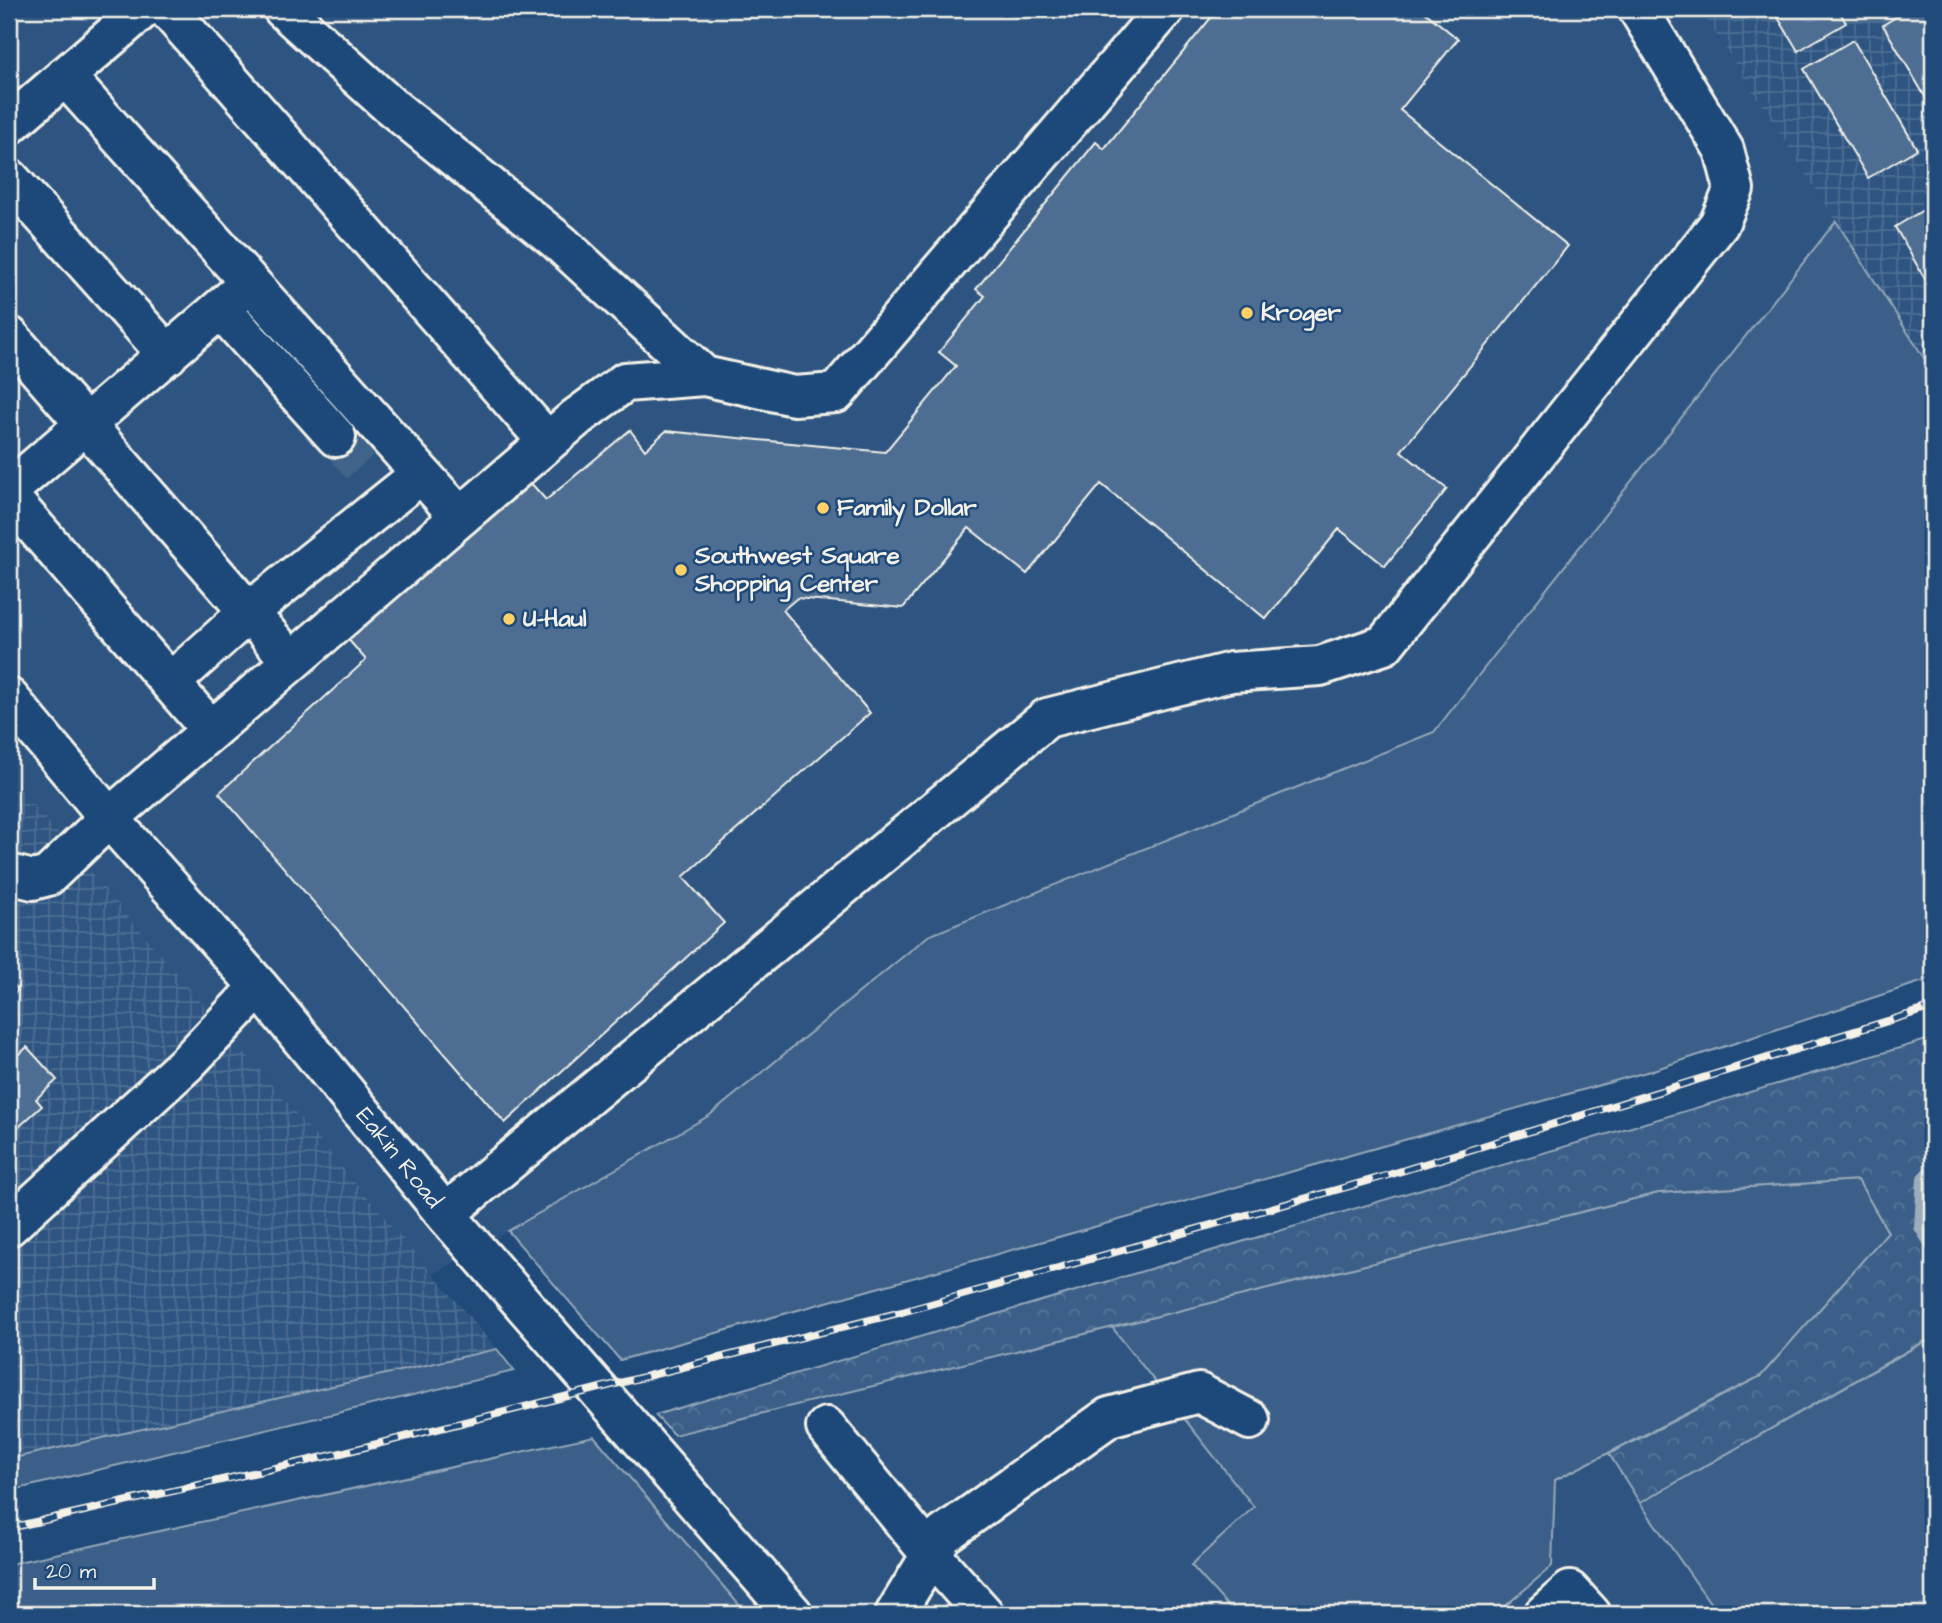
<svg xmlns="http://www.w3.org/2000/svg" width="1942" height="1623" font-family="'Architects Daughter',sans-serif">
<defs>
<pattern id="industrial-grid" width="8" height="8" patternUnits="userSpaceOnUse" patternTransform="scale(1.75)"><rect width="8" height="8" fill="#2d5581"/><path d="M0 4h8M4 0v8" fill="none" stroke="#4c6e93"/></pattern>
<pattern id="forest-crowns" width="20" height="18" patternUnits="userSpaceOnUse" patternTransform="scale(1.75)"><rect width="20" height="18" fill="#3a5f88"/><path d="M2 6a3 3 0 1 1 6 0M12 15a3 3 0 1 1 6 0" fill="none" stroke="#577699"/></pattern>
</defs>
<rect width="100%" height="100%" fill="#1f4a7a"/>
<filter id="ink" filterUnits="userSpaceOnUse"><feTurbulence type="fractalNoise" baseFrequency=".0143" numOctaves="2"/><feDisplacementMap in="SourceGraphic" scale="14" xChannelSelector="R" yChannelSelector="G"/><feConvolveMatrix kernelMatrix="1 2 1 2 8 2 1 2 1" color-interpolation-filters="sRGB"/></filter>
<g filter="url(#ink)">
<path fill="#2d5581" d="M9,9H1700L1836,221L1434,732L928,936L710,1115L433,1274L9,776Z
M1112,1327L1255,1507L1191,1565L1235,1614H747L625,1472L674,1435Z
M1609,1454L1640,1503L1718,1614H1496L1552,1566L1555,1480Z"/>
<path fill="url(#industrial-grid)" d="M1700,9H1933V372L1836,221Z
M9,776L433,1274L497,1349L9,1459Z"/>
<path fill="#3a5f88" stroke="#97a8b8" stroke-width="2" d="M1836,221L1933,372V978L1650,1071L620,1360L508,1231L710,1115L928,936L1434,732Z
M1858,1180L1888,1232L1761,1376L1555,1480L1552,1566L1496,1614H1235L1191,1565L1254,1507L1112,1327L1658,1193Z
M1926,1341L1933,1346V1614H1718L1640,1503Z
M497,1349L514,1371L9,1491V1459Z
M594,1436L747,1614H9V1564Z"/>
<path fill="url(#forest-crowns)" stroke="#97a8b8" stroke-width="2" d="M1933,1038V1346L1925,1341L1640,1503L1609,1454L1761,1376L1888,1232L1858,1180L1658,1193L674,1435L655,1415Z"/>
<g fill="none" stroke-linecap="round" stroke-linejoin="round">
<path stroke="#9cacbb" stroke-width="12" d="M1933,1168L1923,1178L1920,1227L1933,1248"/>
</g>
<path fill="#4d6e92" stroke="#f4f1e8" stroke-width="2" d="M1218,9H1421L1458,39L1400,110L1568,246L1401,451L1447,489L1385,566L1339,529L1266,619L1101,484L1027,574L969,528L903,608L797,598L783,610L870,713L683,877L724,923L505,1123L219,793L366,660L347,638L530,482L546,500L630,430L645,450L666,431L885,452L956,366L939,352L985,296L976,289L1096,142L1104,149Z
M1773,9H1838L1846,23L1798,51Z
M1909,9H1933V110L1883,25Z
M1853,40L1917,149L1868,178L1804,69Z
M1933,204V293L1895,227Z
M9,979L18,990L9,998Z
M27,1047L57,1080L36,1099L42,1106L9,1136V1064Z"/>
<g fill="none" stroke-linecap="round" stroke-linejoin="round">
<path stroke="#3f638a" stroke-width="38" stroke-dasharray="38 19" stroke-linecap="butt" d="M336,437L370,476"/>
<g stroke="#f4f1e8" stroke-width="44">
<path id="minor" d="M167,9L548,442
M283,9L387,103L559,242L704,376
M65,76L460,517
M9,125L143,9
M9,178L168,355
M221,309L336,437
M9,336L291,661
M9,490L250,283
M9,497L211,730
M170,683L249,612L421,474
M9,698L109,818L259,987L445,1214L793,1614
M9,874L33,880L48,876L109,818L577,417L625,382L704,376L794,396L836,393L1165,9
M445,1214L1047,718L1231,672L1320,666L1384,645L1719,224L1734,189L1724,150L1638,9
M9,1226L187,1063L259,987
M826,1427L931,1555L984,1614
M895,1614L943,1535L1109,1417L1199,1393L1250,1420
M1544,1614L1570,1591L1591,1614"/>
</g>
<use href="#minor" stroke="#1f4a7a" stroke-width="38"/>
<g stroke="#f4f1e8" stroke-width="8">
<path id="rail" d="M9,1528L337,1454L902,1312L1382,1177L1933,1007"/>
</g>
<use href="#rail" stroke="#1f4a7a" stroke-width="5" stroke-dasharray="16" stroke-linecap="butt"/>
</g>
</g>
<g fill="#ffd166" stroke="#1f4a7a" stroke-width="2.5">
<circle cx="1247" cy="313" r="7"/>
<circle cx="823" cy="508" r="7"/>
<circle cx="681" cy="570" r="7"/>
<circle cx="509" cy="619" r="7"/>
</g>
<g text-anchor="middle" dominant-baseline="central" stroke-width="5" stroke-linejoin="round" paint-order="stroke">
<g font-size="24" font-weight="bold" fill="#f4f1e8" stroke="#1f4a7a" text-anchor="start">
<text x="1261" y="313">Kroger</text>
<text x="837" y="508">Family Dollar</text>
<text x="695" y="556">Southwest Square<tspan x="695" dy="28">Shopping Center</tspan></text>
<text x="523" y="619">U-Haul</text>
</g>
<g font-size="24" fill="#f4f1e8" stroke="#1f4a7a">
<text transform="translate(399 1158) rotate(51)">Eakin Road</text>
</g>
</g>
<rect width="1942" height="1623" fill="none" stroke="#1f4a7a" stroke-width="35"/>
<rect x="18" y="18" width="1907" height="1588" fill="none" stroke="#f4f1e8" stroke-width="2.5" filter="url(#ink)"/>
<path d="M35 1578v10h119v-10" fill="none" stroke="#f4f1e8" stroke-width="3.5"/>
<text x="46" y="1578" font-size="21" fill="#f4f1e8" stroke="#1f4a7a" stroke-width="5" paint-order="stroke">20 m</text>
</svg>
